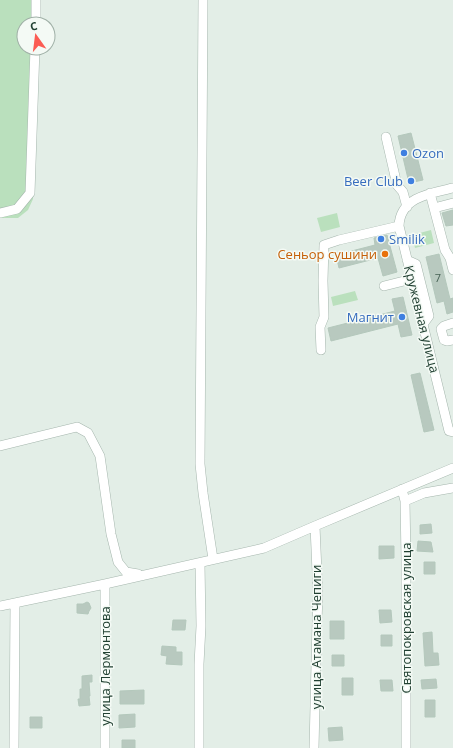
<svg xmlns="http://www.w3.org/2000/svg" width="453" height="748" font-family="'Open Sans',sans-serif">
<rect width="100%" height="100%" fill="#e3eee7"/>
<path fill="#bae0bd" d="M0,0H40L39,24H24V48H38L33,199L28,210L18,218H0Z
M337,213L340,227L321,232L317,218Z
M431,230L434,243L415,248L412,235Z
M355,291L358,300L333,306L331,297Z"/>
<path fill="#b8c9bf" stroke="#b4c8bc" d="M411,133L423,180L409,183L398,136Z
M453,210V225L446,226L442,213Z
M387,235L397,272L383,276L378,258L339,268L336,255L375,245L374,238Z
M439,254L450,299L453,298V312L447,314L444,301L437,303L426,257Z
M403,297L412,335L401,337L398,324L331,341L328,328L395,311L392,299Z
M420,373L434,430L424,432L411,375Z
M431,524L432,533L420,534V525Z
M418,541L431,542L433,552L417,551Z
M379,546H394V558L379,559Z
M424,562H435V574H424Z
M87,602L89,603L91,608L89,611L88,614L77,613V604H83Z
M379,610H391L392,622L380,623Z
M173,620H186L185,630H172Z
M330,621H344V639H330Z
M432,632L433,653H438L439,665L425,666L423,633Z
M381,635H392V646H381Z
M162,646L176,647V652H182V665L166,664L167,656L161,655Z
M332,655H344V666H332Z
M92,675V682H89L90,696H89L90,705L79,706L78,699H80V689H82V676Z
M342,678H353V695H342Z
M436,679L437,688L422,689L421,680Z
M380,680H392L393,691H381Z
M144,690V704H120V691Z
M425,700H435V717H425Z
M135,714V727L119,728V715Z
M30,717H42V728H30Z
M342,727L343,740L329,741L328,728Z
M122,740H135V748H122Z"/>
<g fill="none" stroke-linecap="round" stroke-linejoin="round">
<g stroke="#a5b6ad" stroke-width="10">
<path id="minor" d="M203,0L200,464L203,493L213,559
M36,24V0
M386,137L397,185L403,192L407,207
M453,188C431,193 400,197 399,226L449,431L453,432
M430,193L445,250L450,258L453,270
M434,208L453,203
M0,213L17,209L30,193L35,48
M407,260L416,264L429,316L423,324
M384,286L412,279
M453,323L444,326L441,329L444,340L447,341L453,340
M321,350L320,327L324,317L323,281L324,245L339,240L399,226
M0,446L77,427L88,433L100,456L111,534L118,562L126,572L138,574
M402,489L405,501L406,558V748
M405,501L424,493L453,488
M0,606L105,584L264,548L315,526L453,468
M14,748L15,603
M105,748V584
M199,748V664L201,626L200,563
M314,748L317,622L318,595L315,526"/>
</g>
<use href="#minor" stroke="#fff" stroke-width="9"/>
</g>
<g fill="#3f7fe0" stroke="#f4faf5" stroke-width="1.5">
<circle cx="404" cy="153" r="4"/>
<circle cx="411" cy="181" r="4"/>
<circle cx="381" cy="239" r="4"/>
<circle cx="402" cy="317" r="4"/>
</g>
<circle fill="#e8710a" stroke="#f4faf5" stroke-width="1.5" cx="385" cy="254" r="4"/>
<g text-anchor="middle" dominant-baseline="central" stroke-width="3" stroke-linejoin="round" paint-order="stroke">
<g font-size="11" fill="#476255">
<text x="438" y="277">7</text>
</g>
<g font-size="13" fill="#366cbe" stroke="#f4faf5" text-anchor="start">
<text x="412" y="153">Ozon</text>
<text x="403" y="181" text-anchor="end">Beer Club</text>
<text x="389" y="239">Smilik</text>
<text x="394" y="317" text-anchor="end">Магнит</text>
</g>
<g font-size="13" fill="#c56008" stroke="#f4faf5" text-anchor="end">
<text x="377" y="254">Сеньор сушини</text>
</g>
<g font-size="13" fill="#214032" stroke="#f4faf5">
<text transform="translate(422 319) rotate(76)">Кружевная улица</text>
<text transform="translate(406 618) rotate(-90)">Святопокровская улица</text>
<text transform="translate(316 637) rotate(-90)">улица Атамана Чепиги</text>
<text transform="translate(105 666) rotate(-90)">улица Лермонтова</text>
</g>
</g>
<g transform="translate(36 36) rotate(346)"><circle r="19" fill="#f4faf5" stroke="#a0b0a7"/>
<path d="M0-3L7 15L0 10L-7 15Z" fill="#fb5c53"/>
<text y="-6" font-size="11" font-weight="bold" text-anchor="middle" fill="#214032">С</text>
</g>
</svg>
